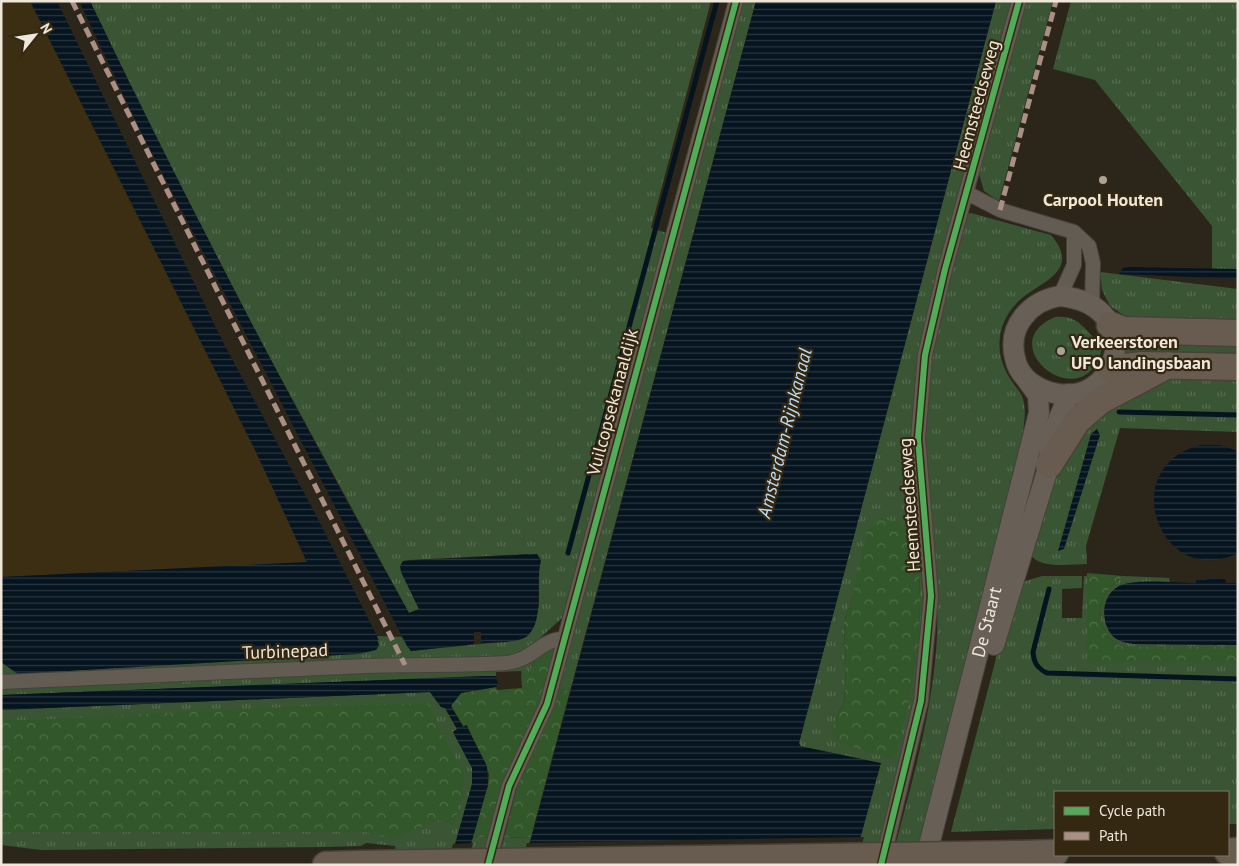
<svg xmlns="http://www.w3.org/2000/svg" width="1239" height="866" font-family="'PT Sans',sans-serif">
<defs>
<pattern id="grass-tufts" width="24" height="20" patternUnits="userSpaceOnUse" patternTransform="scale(1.25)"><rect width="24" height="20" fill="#3a5534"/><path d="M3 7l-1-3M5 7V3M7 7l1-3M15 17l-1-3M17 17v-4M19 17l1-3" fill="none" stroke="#576d51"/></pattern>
<pattern id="forest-crowns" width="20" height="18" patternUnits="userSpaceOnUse" patternTransform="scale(1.25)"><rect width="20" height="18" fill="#32572a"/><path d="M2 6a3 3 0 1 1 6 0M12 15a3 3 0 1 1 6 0" fill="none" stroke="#506f48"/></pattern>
<pattern id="water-rules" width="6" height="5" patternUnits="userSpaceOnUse" patternTransform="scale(1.25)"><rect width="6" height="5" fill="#05141f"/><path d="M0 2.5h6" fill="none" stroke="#2a363f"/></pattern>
</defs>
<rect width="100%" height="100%" fill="#2c261a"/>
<path fill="#3c2e13" d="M1,1H30L256,452L307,563L1,577Z"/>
<path fill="url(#grass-tufts)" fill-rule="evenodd" d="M90,1H711L651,228L667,233L562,618L529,648L535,657L530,674H522L521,671L496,672V676L1,695V662L18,674L379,640L377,636L402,637L411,651L519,640L527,637L539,606L538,573L541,560L527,554L409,560L403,561L401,571L419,609L409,613L259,338L149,124Z
M742,1H756L570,691L557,688Z
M996,1H1011L919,356C915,392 911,429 912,465C914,515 925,563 924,613C922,699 896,782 876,865L799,743ZM909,526C912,542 918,559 919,575C923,625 914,672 904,720H835L844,702L846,670L844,622L853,595Z
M1025,1H1053L999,201L984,191L979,174Z
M1071,1H1238V270L1212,269V226L1095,80L1053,69Z
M971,213L1051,235C1081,270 1043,281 1022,298C1014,305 1008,313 1004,322C996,340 999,361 1009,377C1013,384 1019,390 1022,396C1027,408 1024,422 1023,434L914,865H890C910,789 933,714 937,636C940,567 924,500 925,432C926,357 948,285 967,214Z
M1100,272L1238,289V324L1128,318L1110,306L1102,290Z
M1055,317C1083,315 1083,333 1103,344C1088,424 988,345 1055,317Z
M1126,341L1238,345V357L1124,359Z
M1179,376H1238V432L1120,428L1086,546L1087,564C1070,564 1039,570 1029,553L1056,469L1068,445L1134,389Z
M1042,576H1082V588L1062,589V618H1082L1084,576H1087V660L1238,661V824H1228V792H1055V829L951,832L1001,639L1022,582Z
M1123,576L1169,578L1170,583C1147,583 1126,579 1108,596L1134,644L1238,645V647H1123L1109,638L1101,623L1100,608L1106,592Z
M430,692L441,707L445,708L457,729L453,732L472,768V784L450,865H397L395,846L366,843L361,846L324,847L41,850L1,845V710Z
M473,836L488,838L481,865H465Z
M531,837L524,865H496L504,838Z"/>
<path fill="url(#forest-crowns)" d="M882,518L909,526C912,542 918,559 919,575C924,636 911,695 896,754L889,758L840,743L832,734L835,720L844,702L846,670L844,622L853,595L867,530Z
M1087,573L1123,576L1106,592L1100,608L1101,623L1109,638L1123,647H1238V661H1087Z
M556,644L535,718L488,838L473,836L488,785L489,774L467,725L464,727L451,706L461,693L496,687L497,690L522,688L521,674H530L535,657Z
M557,688L570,691L531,837L504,838L519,779Z
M428,703L441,733L463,771L464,784L454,825L438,820L392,839L365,832H1V720H35L282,707Z"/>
<path fill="url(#water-rules)" d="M30,1H57L224,344L317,517L377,636L379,646L376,650L358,654L18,674L1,662V577L307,562L256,452Z
M79,1H90C190,209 296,412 409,613L419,609L401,572L400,566L403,561L537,554L541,560C535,582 547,631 521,639C509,643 494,642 481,643V632H474V644L411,651L407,646L139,128Z
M756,1H996L799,743L800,746L881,763L853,865H524Z
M1130,267L1238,269V279L1119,274L1123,268Z
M1097,429L1100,435L1064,549L1058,551L1091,434Z
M1200,445H1220L1238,451V553C1161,591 1114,468 1200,445Z
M1207,578L1225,579L1226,583H1238V645L1134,644C1126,643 1116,641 1111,634C1100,619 1102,595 1119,586C1135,578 1177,583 1196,583V580H1207Z
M483,676H496L498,684L496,687L461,693L451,706L463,727L466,725L487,766L488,785L465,865L455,844L472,784V768L453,732L457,729L445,708L441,707L430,692L1,710V695Z"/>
<path fill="#2c261a" d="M864,837L856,865H521L527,843Z
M473,843L467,865H447L453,844Z"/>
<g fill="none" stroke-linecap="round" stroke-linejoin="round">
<path stroke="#05141f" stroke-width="5" d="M1119,412L1238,415
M568,553L717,1
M1049,589L1033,652C1034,663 1037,668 1047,673L1238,679"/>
<g stroke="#484239" stroke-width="16">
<path id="street" d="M967,193L1000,210L1074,232L1089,246L1093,263L1092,305
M1060,296L1074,265V232
M1,682C123,677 244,671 366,666C412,664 460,666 506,663C532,661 542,638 564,639
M883,860L921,701L931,596L918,438L925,355L945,269L1019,1
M488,865L509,786L547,704L736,1"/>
</g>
<g stroke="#484239" stroke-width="22">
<g id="secondary">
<path d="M1060,296C1151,305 1118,418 1044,390C1029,384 1018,373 1015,358C1007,326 1030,301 1060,296Z"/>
<path d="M994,645L1049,465L1050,440L1069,394"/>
<path id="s1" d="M924,865L1039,413L1038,395L1027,380"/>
</g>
</g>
<g stroke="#484239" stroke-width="29">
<path id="highway" d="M1110,325L1123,330L1238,333
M1110,369L1142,365L1238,367
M1049,465L1077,421L1100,401L1168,365
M1228,852L1238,851
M1021,854L1055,853
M326,865L359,864"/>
</g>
<use href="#street" stroke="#625c52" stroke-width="14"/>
<use href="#secondary" stroke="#685f56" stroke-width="20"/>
<use href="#highway" stroke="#685c51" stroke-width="26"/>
<g stroke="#484239" stroke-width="29" stroke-linecap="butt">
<path id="highway-bridge" d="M359,864L1021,854"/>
</g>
<use href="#highway-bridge" stroke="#685c51" stroke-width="26"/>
<path stroke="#ac8f84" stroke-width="5" stroke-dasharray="10 5" stroke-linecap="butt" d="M72,1L405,665
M1000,210L1056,1"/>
<g stroke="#342812" stroke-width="9">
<path id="cycleway" d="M488,865L509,786L547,704L736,1
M881,865L921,701L931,596L918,438L925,355L945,269L1019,1"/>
</g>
<use href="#cycleway" stroke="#51ab58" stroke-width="6"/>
</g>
<g fill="#aba397" stroke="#342812" stroke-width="2">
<circle cx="1103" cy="180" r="5"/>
<circle cx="1061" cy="351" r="5"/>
</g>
<g text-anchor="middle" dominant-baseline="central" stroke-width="4.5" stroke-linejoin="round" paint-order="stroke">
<g font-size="18" fill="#efe7da" stroke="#342812">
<text transform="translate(976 105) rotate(-75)">Heemsteedseweg</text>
<text transform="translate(612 402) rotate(-75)">Vuilcopsekanaaldijk</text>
<text transform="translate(909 505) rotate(-94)">Heemsteedseweg</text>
<text stroke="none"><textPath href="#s1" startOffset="251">De Staart</textPath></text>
<text transform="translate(285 651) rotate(-2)">Turbinepad</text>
</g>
<g font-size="18" font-weight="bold" fill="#efe7da" stroke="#342812">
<text x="1103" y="199">Carpool Houten</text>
<text x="1071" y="341" text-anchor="start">Verkeerstoren<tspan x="1071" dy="21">UFO landingsbaan</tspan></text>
</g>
<g font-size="19" font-style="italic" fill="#bcddf6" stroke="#342812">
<text transform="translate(784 433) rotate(-76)">Amsterdam-Rijnkanaal</text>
</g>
</g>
<rect width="1239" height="866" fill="none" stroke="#efe7da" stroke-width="5"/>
<rect x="1054" y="791" width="175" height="65" fill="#342812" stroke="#7f7462"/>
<rect x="1064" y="807" width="25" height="8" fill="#51ab58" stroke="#7f7462"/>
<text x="1099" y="816" font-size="15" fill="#efe7da">Cycle path</text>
<rect x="1064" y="832" width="25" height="8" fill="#ac8f84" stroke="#7f7462"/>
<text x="1099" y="841" font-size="15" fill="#efe7da">Path</text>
<g transform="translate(35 35) rotate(60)" stroke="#342812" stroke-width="4" paint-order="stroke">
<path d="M0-4L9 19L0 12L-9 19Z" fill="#efe7da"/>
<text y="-8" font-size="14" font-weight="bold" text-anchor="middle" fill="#efe7da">N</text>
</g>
</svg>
